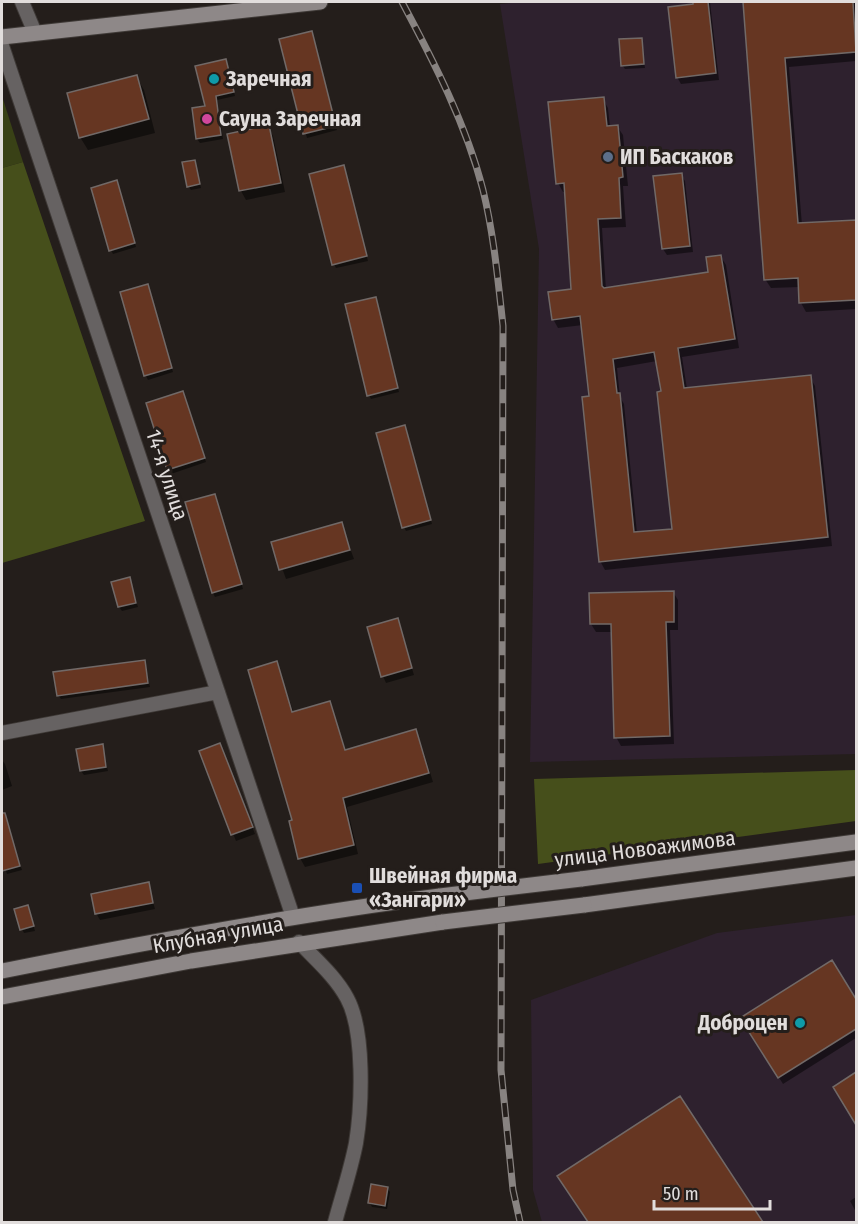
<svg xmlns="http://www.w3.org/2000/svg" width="858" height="1224" font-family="'Fira Sans Condensed',sans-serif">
<rect width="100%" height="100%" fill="#241e1b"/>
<path fill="#2e212e" d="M522,2H856V754L530,762L539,249L500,4Z
M856,915V1222H542L533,1190L531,1000L717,933Z"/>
<path fill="#394116" d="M2,96L23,162L2,168Z"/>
<path fill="#464f1b" d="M23,162L145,521L2,563V168Z
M856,770V821L538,864L534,779Z"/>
<path fill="#0007" fill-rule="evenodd" d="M694,2H710L719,80L681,84L677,77Z
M744,2H856V61L789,67L802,225L856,222V309L806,312L801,303L800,287L771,288L765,279Z
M312,32L337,130L307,138L281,40Z
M641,40L645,68L625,69L622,65Z
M227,65L235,96L217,100L223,139L200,143L197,139L206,107Z
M136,76L144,90L155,133L88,150L80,137Z
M603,99L608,108L610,127L617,126L623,135L628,186H623L626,227L602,228L606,290L710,273L721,257L726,265L739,348L682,357L687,389L810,377L815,386L832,546L605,570L600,561L591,398L583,325L558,328L553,319L572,291L566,192H563L558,183ZM657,361L673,530L637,533L624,404L620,397L617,368Z
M268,127L273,136L285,192L246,200L241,191L228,135Z
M194,161L201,188L191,190L188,186Z
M343,167L368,261L336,268L334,264Z
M681,175L685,181L693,252L667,255L663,249Z
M117,182L136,247L113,254L111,250Z
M149,290L173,372L148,380L146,376Z
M377,302L399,392L371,399L369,395Z
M183,393L206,462L171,474L147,404Z
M407,431L432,524L406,531L404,527Z
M215,496L243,589L215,597L213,593Z
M341,524L354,559L286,579L273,543Z
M129,578L138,607L122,611L119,607Z
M673,592L678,600V630H670L674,744L621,746L616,737L612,632H596L591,624Z
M397,620L414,675L386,683L383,676Z
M144,662L150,687L61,699L58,695Z
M276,663L294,713L330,703L346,751L415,731L420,740L433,782L347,807L358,854L305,867L300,858Z
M220,744L255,834L236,841L201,752Z
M102,746L108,771L84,775L81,771Z
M2,760L5,764L12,786L2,790Z
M8,829L22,870L7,874L2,859V831Z
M148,884L155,909L100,920L96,913Z
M29,911L35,931L24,933L22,929Z
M832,962L856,1001V1038L783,1084L742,1018Z
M856,1074V1123L835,1087Z
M679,1098L761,1222H589L563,1183Z
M387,1188L390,1192L387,1209L372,1207L370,1203Z
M856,1197V1212L850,1201Z"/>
<path fill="#663622" stroke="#716967" stroke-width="1.5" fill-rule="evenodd" d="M693,2H708L716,73L676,78L668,7L693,4Z
M743,2H853L856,52L785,58L798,223L856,220V300L799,303L798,278L764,280Z
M312,31L336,126L303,134L279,39Z
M642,38L644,64L621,66L619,39Z
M226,59L234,92L216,96L221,135L196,139L192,108L205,106L195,66Z
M137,75L149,119L79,138L67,93Z
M604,97L607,126L618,125L623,177L619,178L621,218L598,219L602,286L604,288L708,272L706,257L721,255L735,339L678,348L684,388L811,375L828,537L599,562L582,397L589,396L580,316L552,320L548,292L571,289L564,183L556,184L548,102ZM654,352L661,391L657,392L672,529L634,532L620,393H617L613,359Z
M269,125L281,183L239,191L227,134Z
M195,160L200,184L187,187L182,162Z
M344,165L367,256L332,265L309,174Z
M682,173L690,246L662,249L653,176Z
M117,180L135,243L109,251L91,188Z
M148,284L172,368L144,376L120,292Z
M376,297L398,388L367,396L345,304Z
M183,391L205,458L167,470L146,403Z
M405,425L431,520L402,528L376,433Z
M215,494L242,584L212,593L185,502Z
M342,522L350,550L279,570L271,542Z
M130,577L136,603L118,607L111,582Z
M674,591V622H666L670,736L614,738L611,624H590L589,593Z
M398,618L412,668L381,677L367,627Z
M145,660L148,683L57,696L53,672Z
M277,661L292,712L330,701L345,750L416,729L429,773L343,798L354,845L298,859L289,821L292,820L248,670Z
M220,743L253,827L231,835L199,751Z
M103,744L106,767L80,771L76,749Z
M2,813H5L20,866L2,871Z
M149,882L153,903L95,914L91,894Z
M28,905L34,926L20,930L14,909Z
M832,960L856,999V1029L778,1078L740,1018Z
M856,1072V1125L833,1087Z
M680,1096L763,1222H588L557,1176Z
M371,1184L388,1187L385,1206L368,1203Z"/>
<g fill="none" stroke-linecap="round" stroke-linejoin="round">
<g stroke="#3e3936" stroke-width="16">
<path id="street" d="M22,2L35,33
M2,46L293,917
M2,733L218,692
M299,942C316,960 335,976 347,998C365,1031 362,1106 356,1143C351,1169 342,1196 335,1222"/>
</g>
<g stroke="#3e3936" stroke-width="17">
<path id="secondary" d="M2,37L320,2
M581,879L856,842
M584,905L856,868
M2,971C147,942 292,915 440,896
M2,997L191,961L443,922"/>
</g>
<use href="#street" stroke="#666262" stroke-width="14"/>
<use href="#secondary" stroke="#8e8888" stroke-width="15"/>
<g stroke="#888381" stroke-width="7">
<path id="rail" d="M402,2C434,62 466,124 483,190C494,235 498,281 503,326L501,1070L513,1190L520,1222"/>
</g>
<use href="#rail" stroke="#241e1b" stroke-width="4.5" stroke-dasharray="14" stroke-linecap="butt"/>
<g stroke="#3e3936" stroke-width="17" stroke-linecap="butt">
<path id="secondary-bridge" d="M440,896L581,879
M443,922L584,905"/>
</g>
<use href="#secondary-bridge" stroke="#8e8888" stroke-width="15"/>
</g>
<g fill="#0f9aa8" stroke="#241e1b" stroke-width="2">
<circle cx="214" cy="79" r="6"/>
<circle cx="800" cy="1023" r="6"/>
</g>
<circle fill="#d1479c" stroke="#241e1b" stroke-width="2" cx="207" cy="119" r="6"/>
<circle fill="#5c6f8a" stroke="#241e1b" stroke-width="2" cx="608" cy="157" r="6"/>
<rect fill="#1a4fb4" stroke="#241e1b" stroke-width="2" x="351" y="882" width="12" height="12" rx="3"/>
<g text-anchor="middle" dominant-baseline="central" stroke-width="6" stroke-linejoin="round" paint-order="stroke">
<g font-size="21" font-weight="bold" fill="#e1dddc" stroke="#241e1b" text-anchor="start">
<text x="226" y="79">Заречная</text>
<text x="219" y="119">Сауна Заречная</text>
<text x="620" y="157">ИП Баскаков</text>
<text x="369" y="876">Швейная фирма<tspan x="369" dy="24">«Зангари»</tspan></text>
<text x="788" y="1023" text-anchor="end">Доброцен</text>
</g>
<g font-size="21" fill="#e1dddc" stroke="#241e1b">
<text transform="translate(167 475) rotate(72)">14-я улица</text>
<text transform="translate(645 849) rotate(-7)">улица Новоажимова</text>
<text transform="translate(218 935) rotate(-10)">Клубная улица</text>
</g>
</g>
<rect width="858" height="1224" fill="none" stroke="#e1dddc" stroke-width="6"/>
<path d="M654 1200v9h116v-9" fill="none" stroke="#e1dddc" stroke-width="3"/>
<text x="663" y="1200" font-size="18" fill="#e1dddc" stroke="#241e1b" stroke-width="4.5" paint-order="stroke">50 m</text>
</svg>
